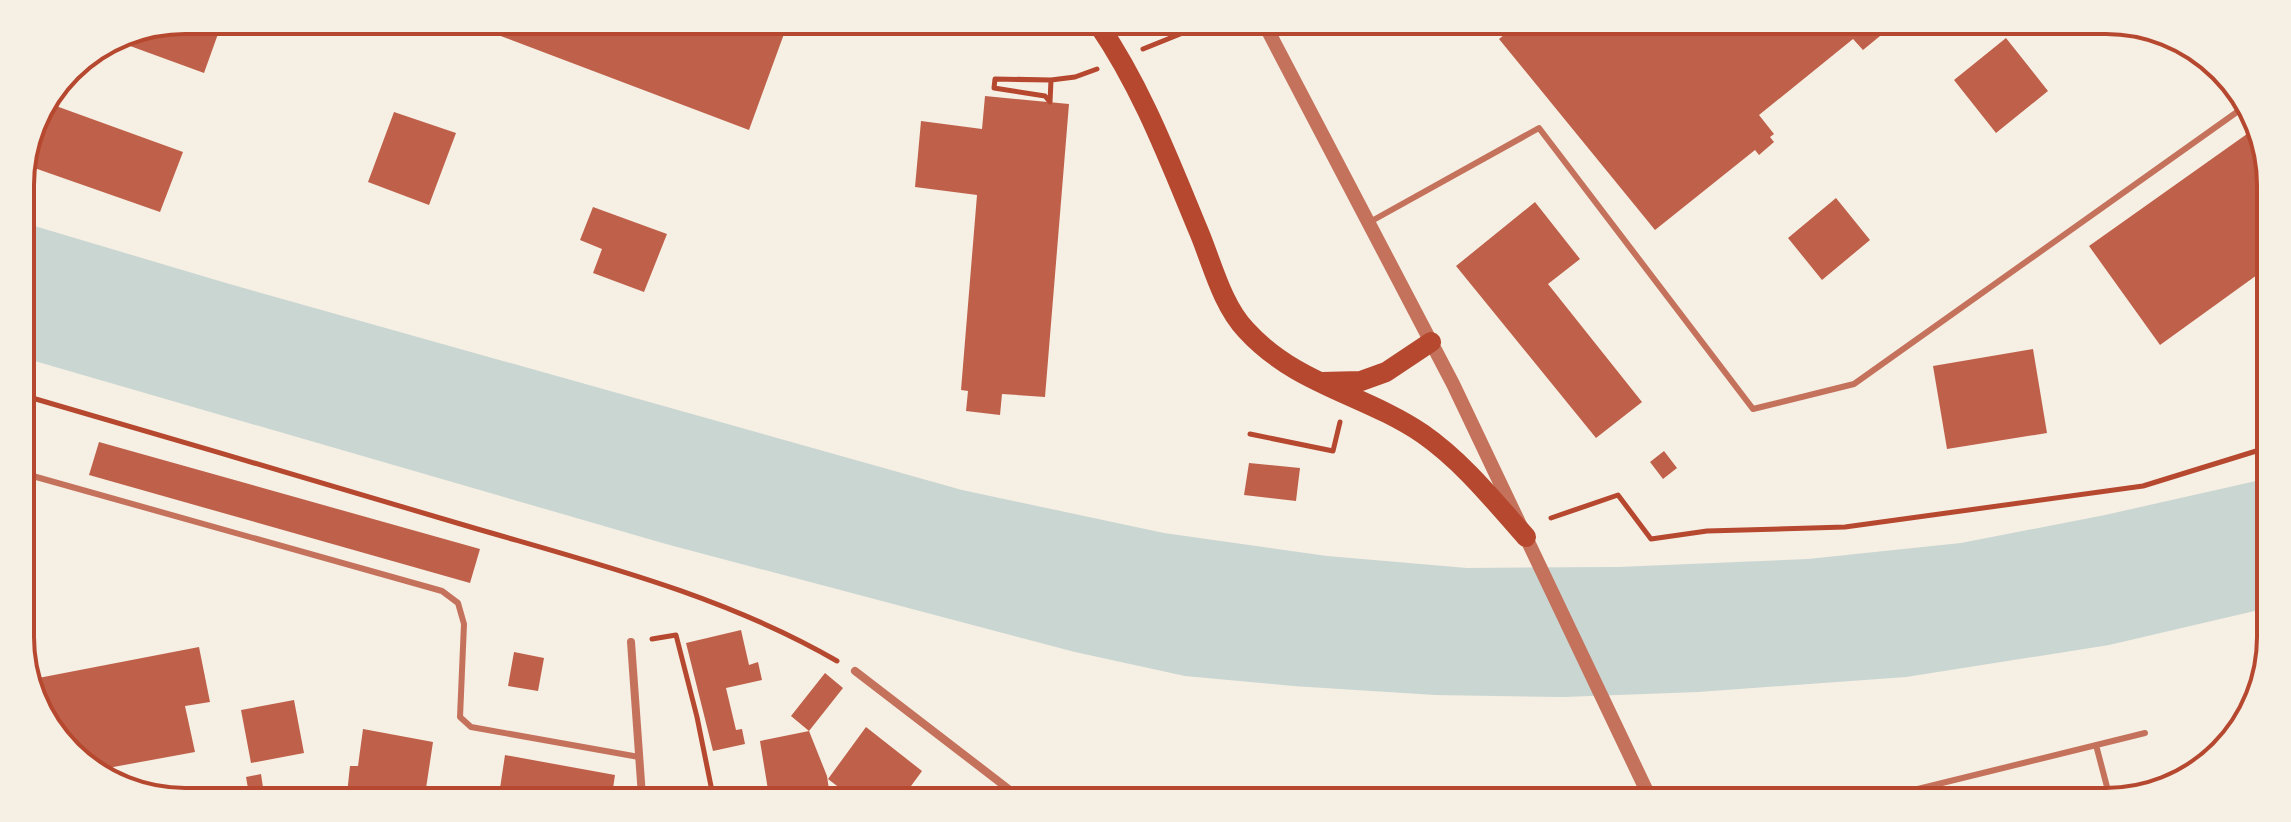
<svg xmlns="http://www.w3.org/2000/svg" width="2291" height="822" font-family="'Work Sans',sans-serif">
<rect width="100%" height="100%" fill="#f6efe4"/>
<path fill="#c9d6d2" d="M21,222L226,283L962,490L1164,533L1327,556L1467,568L1618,567L1808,559L1961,543L2105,515L2265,479L2263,609L2109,645L1906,677L1698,692L1564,697L1435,695L1293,686L1185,676L1075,652L666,544L21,357Z"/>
<path fill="#bf614a" d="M185,20H223L204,73L111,39L122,32Z
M461,21L724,22L738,28L740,22L788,23L749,130Z
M1515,26L1891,27L1863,50L1853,39L1759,115L1774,134L1770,137L1774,142L1759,155L1755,150L1655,230L1499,39Z
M2006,38L2048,91L1996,133L1954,80Z
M985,96L1069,104L1045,397L1002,394L1000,415L966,411L968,391L961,390L977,195L915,187L921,121L982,129Z
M45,102L183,152L160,212L23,164L37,112Z
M394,112L456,133L429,205L368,182Z
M2254,129L2270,163L2268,290L2257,275L2160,345L2089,246Z
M1836,198L1870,240L1822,280L1788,238Z
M1535,202L1580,259L1548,284L1642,402L1596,438L1456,266Z
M593,207L667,234L644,292L593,273L602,249L580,240Z
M2033,349L2047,433L1947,449L1933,366Z
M99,442L480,549L470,583L89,475Z
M1664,451L1677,468L1663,479L1650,462Z
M1249,463L1300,468L1296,501L1244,495Z
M741,630L749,665L758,662L762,680L726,688L736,730L742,729L745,744L713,751L686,643Z
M199,647L210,702L185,706L195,752L97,770L61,746L28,680Z
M514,652L544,658L538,691L508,686Z
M825,673L843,688L809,731L791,716Z
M294,700L304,753L251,763L241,710Z
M866,727L922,771L903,797L835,796L841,789L828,779Z
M363,729L433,742L425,795L347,794L350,766H358Z
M809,731L827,776L830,796H769L760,741Z
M505,755L615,775L612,795H499Z
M261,774L264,794H249L246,777Z"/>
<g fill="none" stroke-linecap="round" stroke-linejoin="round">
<path stroke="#b5482f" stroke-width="5" d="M1143,49L1205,24
M1051,80L995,79L994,88L1045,96L1050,102L1051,80L1075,77L1097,69
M22,395C173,439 323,483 474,528C598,564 725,596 837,661
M1250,434L1333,451L1340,422
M1551,518L1618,495L1651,539L1707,531L1845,527L2143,486L2266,448
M652,639L676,635L697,717L713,796"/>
<path stroke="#c5725c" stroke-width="6" d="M1368,223L1539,128L1753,409L1854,384L2244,107
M22,473L442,591L458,603L464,624L460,717L471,727L639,757
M2096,745L2111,802
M1869,801L2145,733"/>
<path stroke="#c5725c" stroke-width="8" d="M631,642L642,796
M855,671L1019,797"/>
<path stroke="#c5725c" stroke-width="14" d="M1265,25L1453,384L1651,800"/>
<path stroke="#b5482f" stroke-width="20" d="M1098,24C1142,88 1169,160 1199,232C1212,263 1222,305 1246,330C1296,385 1364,394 1423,434C1463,462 1494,501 1526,537
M1321,382L1361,381L1386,372L1431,342"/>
</g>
<path d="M0 0H2291V822H0ZM185 34H2106A151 151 0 0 1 2257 185V637A151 151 0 0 1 2106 788H185A151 151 0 0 1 34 637V185A151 151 0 0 1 185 34Z" fill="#f6efe4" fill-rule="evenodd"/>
<path fill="none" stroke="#b5482f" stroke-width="4" d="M185 34H2106A151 151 0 0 1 2257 185V637A151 151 0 0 1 2106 788H185A151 151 0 0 1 34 637V185A151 151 0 0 1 185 34Z"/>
</svg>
